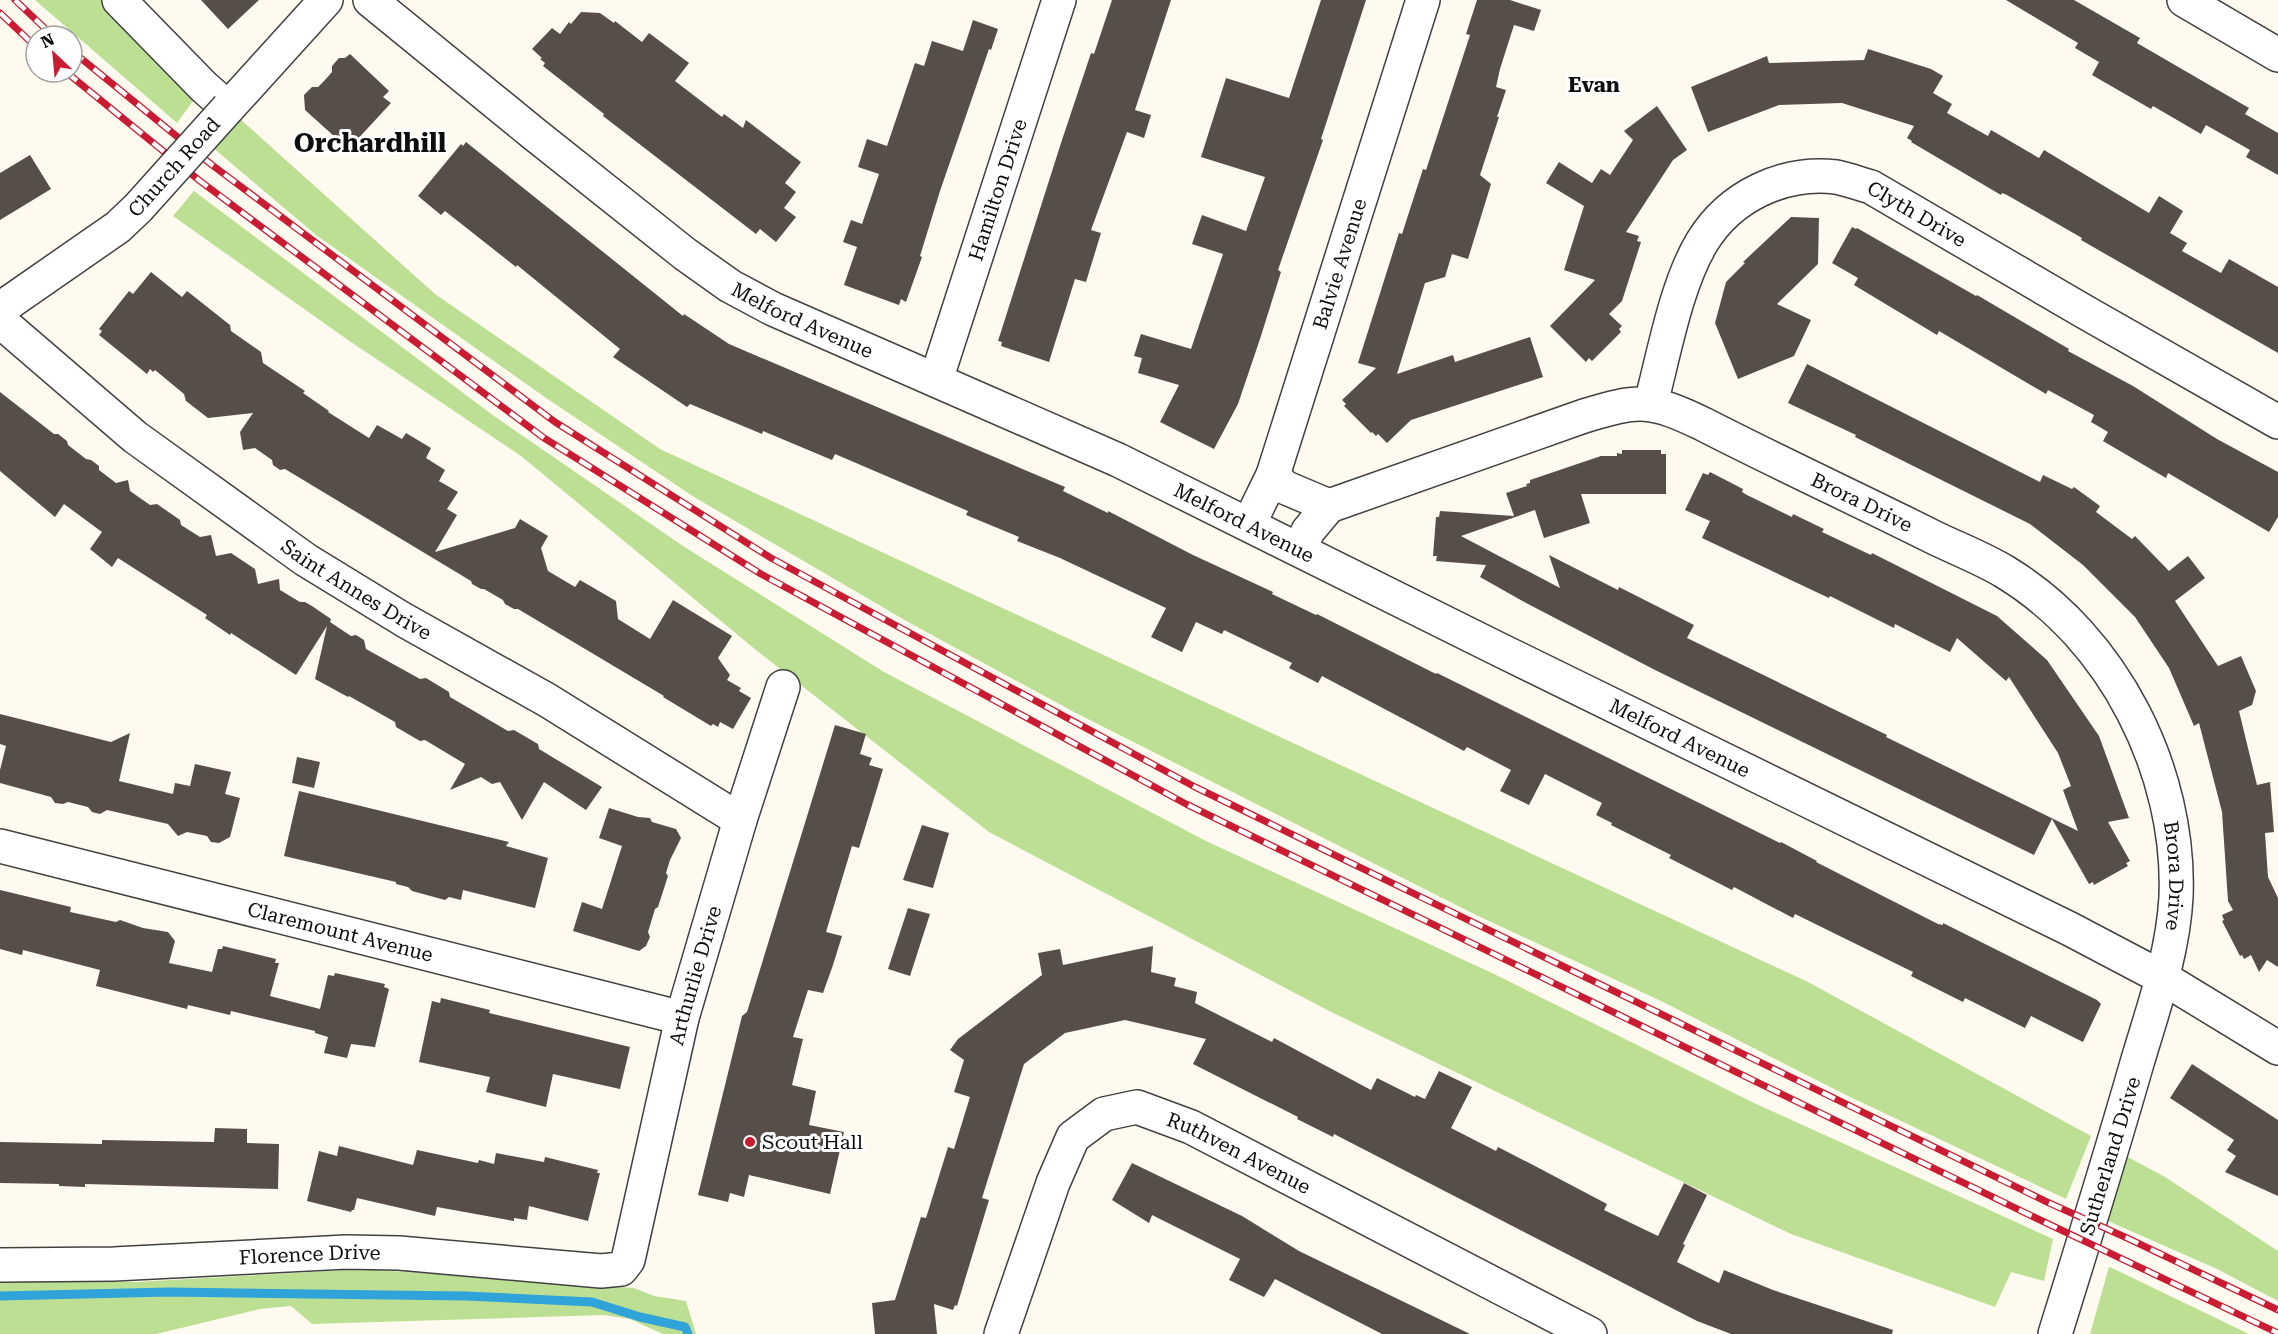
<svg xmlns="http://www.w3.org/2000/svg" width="2278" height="1334" font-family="'Roboto Serif',serif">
<rect width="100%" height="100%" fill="#fffaef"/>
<path fill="#bcdf93" d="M35,0H105L195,89L193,101L177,123Z
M239,118L435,294L660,449L1808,982L2091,1136L2066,1199L1846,1095L1661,1001L1476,915L1074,712L908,622L694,497L546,398L316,235L211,146Z
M194,191L494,416L683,546L884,672L1206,841L1492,973L1752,1102L2053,1239L2044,1281L2011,1272L1995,1307L1791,1234L1331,1012L989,832L756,650L521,456L348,340L173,216Z
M2126,1156L2165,1177L2278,1251V1301L2217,1269L2108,1221Z
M2109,1267H2110L2249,1334H2090Z
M363,1269L634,1288L654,1296L686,1301L696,1334H663L630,1319L604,1315L312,1324L291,1306L260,1309L156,1334H0V1282H136Z"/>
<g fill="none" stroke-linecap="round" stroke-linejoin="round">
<path stroke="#30a4d8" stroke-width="9" d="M0,1296L169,1292L466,1296L592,1302L640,1317L685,1327L688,1334"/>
</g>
<path fill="#584e49" d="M201,0H259L228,29Z
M1112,0H1171L1135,110L1151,115L1144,138L1127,132L1091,230L1101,233L1086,282L1075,279L1049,362L1001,346L1002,342L998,341L1061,143L1091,53L1094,54Z
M1321,0H1366L1321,139L1323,140L1278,270L1281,272L1260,339L1238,404L1214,449L1160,422L1179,385L1138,373L1142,358L1134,356L1141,334L1191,349L1223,254L1192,244L1202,215L1246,231L1265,177L1201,157L1226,78L1289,98Z
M1477,0H1510L1541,10L1534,31L1514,25L1500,69L1496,87L1506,90L1497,117H1499L1480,175L1491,184L1468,259L1452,254L1445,277L1425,283L1397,374L1453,355L1455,362L1530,337L1543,377L1411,420L1387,443L1378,434L1376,436L1372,432L1371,433L1344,406L1346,404L1342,400L1376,368L1358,363L1399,233L1402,234L1423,169L1426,170L1470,35L1466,34Z
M2006,0H2074L2140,38L2137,43L2249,108L2245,114L2278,133V175L2246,157L2250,150L2206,125L2201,134L2153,106L2151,109L2092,75L2099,62L2075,48L2078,43Z
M581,12L600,13L614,23L615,21L642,42L649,33L689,63L675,81L722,117L724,114L743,128L746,120L801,162L785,183L796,192L784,208L796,217L776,242L760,229L756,234L603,116L604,114L543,66L545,63L540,59L542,58L532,49L552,28L560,34L569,22L571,24Z
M973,20L998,29L991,50L989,49L940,191L920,256L922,257L906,302L901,299L899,305L844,285L857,247L843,242L851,220L862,224L879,174L858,167L867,139L887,146L915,63L924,66L932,41L963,51Z
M1868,49L1931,69L1943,76L1933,93L1952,104L1947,113L1988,136L1991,130L2039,158L2044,150L2149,213L2159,196L2183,211L2170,233L2187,243L2182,251L2221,273L2229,259L2278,287V353L2081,240L2082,238L2007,195L2002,193L2001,195L1911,142L1912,141L1907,138L1914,126L1842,103L1779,105L1708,132L1691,87L1767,56L1769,63L1864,60Z
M350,54L389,91L383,97L391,103L355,142L346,134L341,140L336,136L335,137L305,110L304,95L312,87H318L325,80L332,72V66L339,58H345Z
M1657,106L1687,150L1673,160L1626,232L1639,236L1637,241L1641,242L1622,301L1609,314L1622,326L1619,329L1621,332L1592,361L1589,358L1586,362L1550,326L1595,280L1564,270L1584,206L1546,183L1559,162L1592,183L1601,169L1610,175L1633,140L1624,131Z
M466,142L683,316L684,314L729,344L1065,487L1063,491L1108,513V511L1193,555L1273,592L1272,594L1316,615L1317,614L1436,674L1437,673L1780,843L1781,842L1817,861L1816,862L1938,924L1943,925V923L2097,1000L2101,1004L2083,1042L2031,1016L2025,1028L1965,998L1963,1002L1911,976L1913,972L1856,944L1795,914L1793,918L1734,887L1732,890L1669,858L1671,855L1611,825L1612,823L1596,815L1602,803L1545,774L1529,805L1500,791L1511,770L1467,747L1464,751L1322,676L1318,683L1289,668L1292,663L1224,630L1222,634L1196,622L1182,652L1151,637L1166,608L1060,558L1017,541L1019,537L966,515L968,511L835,454L832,460L763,431L762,434L690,404L687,407L613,357L620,349L517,265L516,267L445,211L441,215L418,196L461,144L463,146Z
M30,155L51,189L0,220V173Z
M1791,217L1819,218L1818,264L1777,304L1811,320L1794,356L1738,379L1715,323L1726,282L1745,263L1743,262Z
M1852,227L1856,229L1857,228L1976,296L1977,295L2069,349L2068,351L2133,386L2217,439L2278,472V517L2269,532L2168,473L2166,478L2103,441L2108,432L2091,422L2094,415L2048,390L2046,394L1939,331L1937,335L1854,285L1858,278L1832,263Z
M151,272L182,297L187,291L230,325L231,331L261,352L263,363L305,391L303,393L329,411L328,412L369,438L377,425L402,439L406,433L431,448L426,458L445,470L439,481L458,492L447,509L457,515L435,552L515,528L520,519L548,536L541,548L548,571L575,587L580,580L616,601L618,619L650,639L673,600L732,636L718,658L730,675L727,680L741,688L739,691L751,698L733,729L720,722L718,727L713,724L711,726L663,697L664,696L518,609H514L505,604L503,600L484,589H481L472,584L471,581L285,469L280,470L273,465L272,460L255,448L243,450L240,432L253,413L208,418L186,401L184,394L155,370L153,372L150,369L147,374L99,335L102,331L99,329L129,291L133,294Z
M1807,364L2040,482L2043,475L2072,489L2074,487L2100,506L2096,512L2132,539L2135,536L2169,571L2188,556L2205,578L2175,601L2218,666L2241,656L2256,691L2252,705L2239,711L2257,785L2270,782L2274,832L2265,833L2268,877L2278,898V967L2267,960L2259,972L2251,955L2244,959L2242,955L2240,956L2222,921L2224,920L2222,915L2233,910L2228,901L2222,812L2199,723L2194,726L2169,668L2135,617L2083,565L2030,524L1855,437L1856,435L1788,403Z
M0,392L54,434H58L67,441L68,445L86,459L91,460L99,466V470L116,483L128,480L130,491L150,505L157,504L180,520L181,525L200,537L211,535L216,556L231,553L255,569L258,584L279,579L280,590L300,602H305L312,606L331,619L330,622L351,636L356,635L364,640L366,649L420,679L426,678L449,692L450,697L508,731L514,730L538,744L539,749L602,787L586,810L544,782L522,820L500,782L492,784L481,777L450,790L465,764L425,740L420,741L396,727L395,722L349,696L348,697L315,679L327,626L296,675L231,633L230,635L205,618L207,615L118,558L112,567L90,549L102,532L64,504L55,517L0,471Z
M1622,450H1661V454H1666V494H1581L1590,523L1544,538L1535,510L1461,536L1560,588L1549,555L1618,590L1619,587L1694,625L1687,638L1887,735L1886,737L2078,831L2063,790L2071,786L2058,753L2009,677L2006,681L1957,638L1950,652L1895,624L1894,628L1830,596L1829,598L1702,538L1710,521L1685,510L1703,473L1708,475L1710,472L1743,489L1742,492L1747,495L1792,517L1793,514L1824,529L1822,532L1871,555L1872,553L1997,616L2047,660L2099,736L2129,818L2108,822L2130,861L2126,863L2128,866L2094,885L2093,882L2089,884L2052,819L2034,855L1655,670L1528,604L1480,577L1486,565L1436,561L1437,556H1433L1436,517H1439L1440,511L1514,516L1506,493L1527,486L1526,484L1530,483V480L1601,456H1617V453L1622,454Z
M0,714L111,742L130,733L119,781L173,794L175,783L190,786L195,764L231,772L225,794L240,798L230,837L219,843L211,842L207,836L187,832L178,836L168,824L107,810L100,814L92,812L88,807L68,802L63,804L55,803L51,797L0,783V770L6,746L0,744Z
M835,725L866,734L860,754L872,758L869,765L883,769L859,848L852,846L826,932L842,936L833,965L823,993L808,990L793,1037L803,1039L792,1085L816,1091L809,1125L844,1132L830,1194L749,1175L744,1197L730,1193L728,1202L698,1195L742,1016L747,1012Z
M297,757L320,762L314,788L292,783Z
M299,791L509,842L506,846L548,858L535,908L463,890L461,900L449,897L445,900L412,891L408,887L396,884V882L284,856Z
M609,808L638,817L650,818L652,822L676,829L681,838L670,860L666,873L668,876L658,907L655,909L648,932L650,937L646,946L639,951L573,931L582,902L602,909L622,846L599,838Z
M922,825L949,833L933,888L903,880Z
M0,890L71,907L70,912L116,922L120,920L143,928L168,932L175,941L169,963L212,972L218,949H222L223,946L276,959L275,963H279L270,996L320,1009L328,975L334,976L335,973L385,984L384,987L389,989L375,1047L351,1044L347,1058L324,1053L328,1037L315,1033V1031L231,1011L230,1015L188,1005L187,1009L96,986L100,970L23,950L22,955L0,949Z
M908,908L930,914L910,976L888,969Z
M1153,946L1151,972L1176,978L1174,986L1197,992L1195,1003L1272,1042L1274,1038L1371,1090L1377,1078L1415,1097L1416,1095L1425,1099L1439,1071L1472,1087L1451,1128L1496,1151L1498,1147L1535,1166L1607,1204L1604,1210L1658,1236L1684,1183L1707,1195L1683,1244L1685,1245L1677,1262L1719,1283L1724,1270L1773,1290L1893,1330L1892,1334H1731L1697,1321L1334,1134L1333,1137L1297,1119L1298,1117L1193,1064L1206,1039L1125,1020L1065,1033L1024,1064L982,1198L989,1200L957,1306L955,1305L953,1310L934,1304L937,1334H875L872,1303L895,1300L921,1217L926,1218L948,1147L954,1149L970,1097L954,1092L964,1060L950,1050L958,1039L1042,975L1038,953L1060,949L1063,965Z
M441,998L490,1010L489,1013L630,1047L620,1089L553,1074L546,1107L486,1092L490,1077L419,1062L432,1001L440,1003Z
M2192,1064L2278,1120V1196L2225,1172L2236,1156L2227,1150L2234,1140L2170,1098Z
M215,1128L247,1129V1143L279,1144L278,1189L85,1184V1187L59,1186V1184L0,1183V1142L102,1144V1140L214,1142Z
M339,1146L413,1165L417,1150L478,1163L479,1160L494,1164L496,1153L544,1162L545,1157L598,1170L597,1173H600L588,1221L529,1206L527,1220L514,1218V1221L437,1207L435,1216L357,1198L354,1210H352L351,1212L307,1201L319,1151L337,1156Z
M1132,1163L1242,1216L1299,1251L1470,1334H1382L1275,1279L1264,1297L1229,1280L1240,1259L1152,1215L1149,1223L1112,1200Z"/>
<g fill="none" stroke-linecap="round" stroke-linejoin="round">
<g stroke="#414141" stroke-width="36">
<g id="minor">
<path d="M119,0L204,87L228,108L326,0"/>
<path id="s1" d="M370,0L533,133L685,254L730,286L773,309L1118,460L1494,647L2070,929L2163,978L2278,1048"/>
<path d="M2184,0L2278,55"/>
<path d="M0,309L118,227L138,208"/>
<path id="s2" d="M0,321L135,437L306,560L404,620L547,700L740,820"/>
<path id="s3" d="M936,380L1059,0"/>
<path id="s4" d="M1651,403C1664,354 1676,285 1702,242C1730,196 1783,171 1836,177C1847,179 1860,184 1871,187L2085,312L2278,422"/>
<path d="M1273,475L1284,487L1329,506"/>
<path id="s5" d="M1249,524L1273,475L1423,0"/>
<path id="s6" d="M1300,549L1308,531L1329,506L1584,416C1639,399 1651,399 1703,424C1779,463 1855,498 1931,536C1955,548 1982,558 2005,572C2114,638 2181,772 2176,897C2173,954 2153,1009 2137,1063C2111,1154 2083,1244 2055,1334"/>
<path id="s7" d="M0,846L682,1018"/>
<path id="s8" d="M0,1265L114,1264L346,1252L399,1253L601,1271L621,1269L628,1260L682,1018L740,820L783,687"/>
<path id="s9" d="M1001,1334L1053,1183L1073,1137L1104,1114L1137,1107L1191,1127L1590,1334"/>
</g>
</g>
<use href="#minor" stroke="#fff" stroke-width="33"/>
<g stroke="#c91b32" stroke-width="7">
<path id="rail" d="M15,0L53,36
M0,13L36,47
M72,51L212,165L555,422L771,558L1195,787L2047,1202L2127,1238L2278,1310
M66,72L200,181L544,438L761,574L1186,804L2038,1219L2278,1333"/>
</g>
<use href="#rail" stroke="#fff" stroke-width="4.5" stroke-dasharray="14" stroke-linecap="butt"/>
<g stroke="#414141" stroke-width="36" stroke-linecap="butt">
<path id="minor-bridge" d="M138,208L228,108"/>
</g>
<use href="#minor-bridge" stroke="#fff" stroke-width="33"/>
</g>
<circle fill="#c91b32" stroke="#fff" stroke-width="2" cx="750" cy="1142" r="6"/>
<g text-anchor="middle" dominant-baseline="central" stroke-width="6" stroke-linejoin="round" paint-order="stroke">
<g font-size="20" fill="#0e0e0e" stroke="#fff">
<text transform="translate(174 167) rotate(-48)">Church Road</text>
<text stroke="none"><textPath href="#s3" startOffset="200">Hamilton Drive</textPath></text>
<text stroke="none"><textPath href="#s4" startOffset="416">Clyth Drive</textPath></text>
<text stroke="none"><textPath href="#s5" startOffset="276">Balvie Avenue</textPath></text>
<text stroke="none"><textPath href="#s1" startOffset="540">Melford Avenue</textPath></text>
<text stroke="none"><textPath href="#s6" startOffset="624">Brora Drive</textPath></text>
<text stroke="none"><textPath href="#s1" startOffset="1026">Melford Avenue</textPath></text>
<text stroke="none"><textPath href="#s2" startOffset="447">Saint Annes Drive</textPath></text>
<text stroke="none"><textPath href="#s1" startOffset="1512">Melford Avenue</textPath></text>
<text stroke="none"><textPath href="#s6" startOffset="1146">Brora Drive</textPath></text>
<text stroke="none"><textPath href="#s7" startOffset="351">Claremount Avenue</textPath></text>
<text stroke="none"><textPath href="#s8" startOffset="926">Arthurlie Drive</textPath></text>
<text stroke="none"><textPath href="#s9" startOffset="394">Ruthven Avenue</textPath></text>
<text transform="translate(2110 1156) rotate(-73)">Sutherland Drive</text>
<text stroke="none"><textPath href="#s8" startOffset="310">Florence Drive</textPath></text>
</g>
<g font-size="20" fill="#0e0e0e" stroke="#fff" text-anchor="start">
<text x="762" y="1142">Scout Hall</text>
</g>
<g font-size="21" font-weight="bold" fill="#0e0e0e" stroke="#fff">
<text x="1594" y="85">Evan</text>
</g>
<g font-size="26" font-weight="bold" fill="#0e0e0e" stroke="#fff">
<text x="370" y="143">Orchardhill</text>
</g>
</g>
<g transform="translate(54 54) rotate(334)"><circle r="28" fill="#ffffff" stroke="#9f9f9f" stroke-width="1.5"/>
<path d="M0-4.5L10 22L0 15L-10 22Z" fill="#c91b32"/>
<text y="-9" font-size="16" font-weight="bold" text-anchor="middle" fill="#0e0e0e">N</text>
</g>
</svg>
